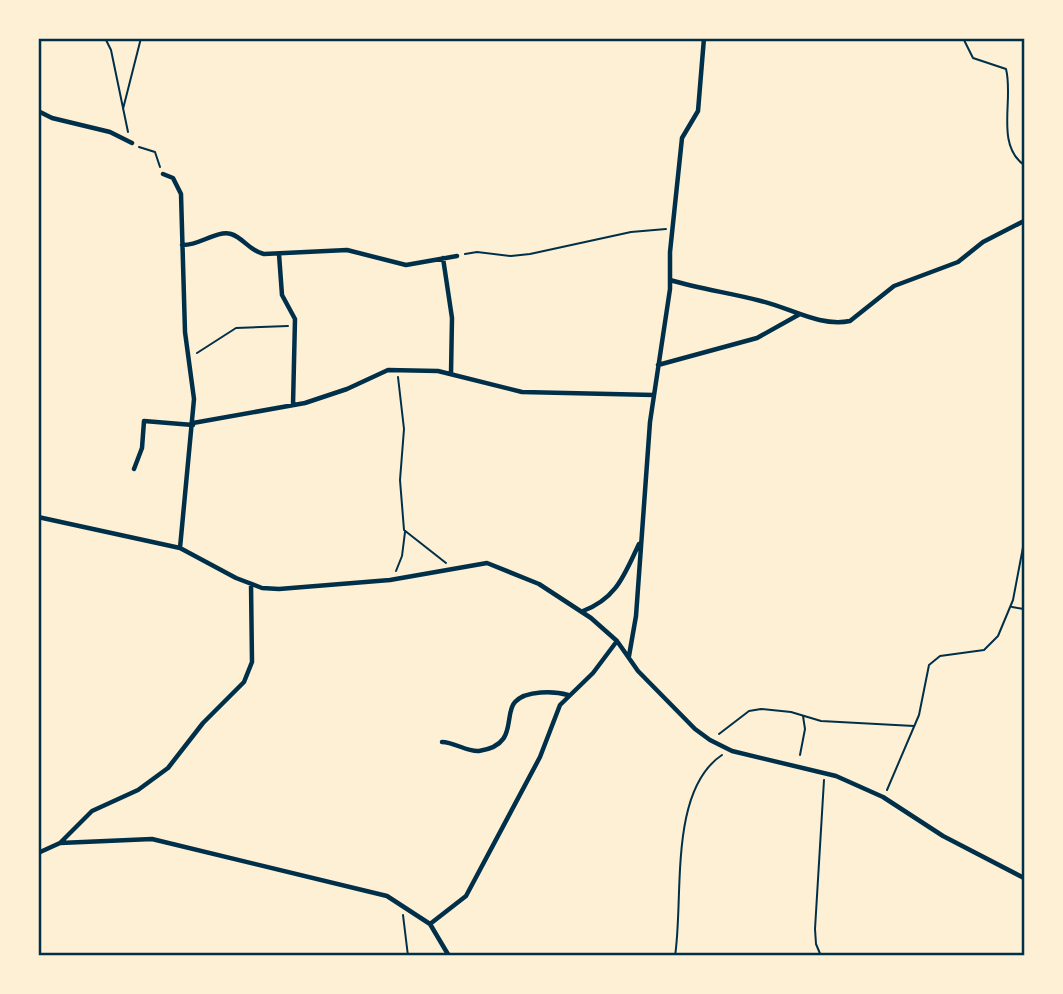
<svg xmlns="http://www.w3.org/2000/svg" width="1063" height="994" font-family="'DM Sans',sans-serif">
<rect width="100%" height="100%" fill="#fdf0d5"/>
<g fill="none" stroke-linecap="round" stroke-linejoin="round">
<path stroke="#003049" stroke-width="2" d="M105,38L111,50L128,132
M963,38L973,58L1006,69C1014,99 995,144 1024,165
M123,109L141,38
M139,147L155,152L160,167
M465,254L477,252L511,256L530,254L631,232L666,229
M197,353L236,328L288,326
M398,377L404,429L400,480L404,530L446,563
M396,571L402,556L405,532
M1012,607L1024,609
M719,734L749,711L761,709L791,712L821,721L914,726
M800,755L805,729L803,716
M887,790L919,715L929,665L940,656L984,650L998,636L1013,600L1024,542
M403,915L408,956
M675,956C684,899 668,791 722,755
M821,956L816,944L815,929L824,780"/>
<path stroke="#003049" stroke-width="4.5" d="M38,111L52,118L110,132L132,143
M163,174L173,178L181,194L185,332L194,399L180,548
M182,245C199,246 216,230 231,234C244,238 249,251 264,254L347,250L406,265L457,256
M279,254L282,295L295,319L293,405
M443,258L452,318L451,374
M670,280C700,289 731,293 761,301C791,308 819,327 850,321L894,286L958,262L983,242L1024,221
M658,365L757,338L800,314
M193,423L305,403L347,389L388,370L438,371L522,392L654,395
M134,469L142,448L144,421L193,425
M38,517L180,548L236,578L262,588L279,589L390,580L487,563L539,584L591,618L617,641L638,671L695,729L710,740L732,751L836,776L883,797L943,836L1024,878
M583,611C617,598 624,575 639,544
M629,656L636,616L650,422L670,289V252L682,138L698,111L704,38
M442,742C454,742 467,752 479,751C519,745 503,715 515,702C526,690 555,691 568,695
M60,843L92,811L138,790L168,768L203,723L244,682L252,662L251,584
M38,853L60,843L152,839L387,896L430,924L449,956
M430,924L466,896L540,757L560,705L593,673L617,641"/>
</g>
<rect width="1063" height="994" fill="none" stroke="#fdf0d5" stroke-width="80"/>
<rect x="40" y="40" width="983" height="914" fill="none" stroke="#003049" stroke-width="2.5"/>
</svg>
